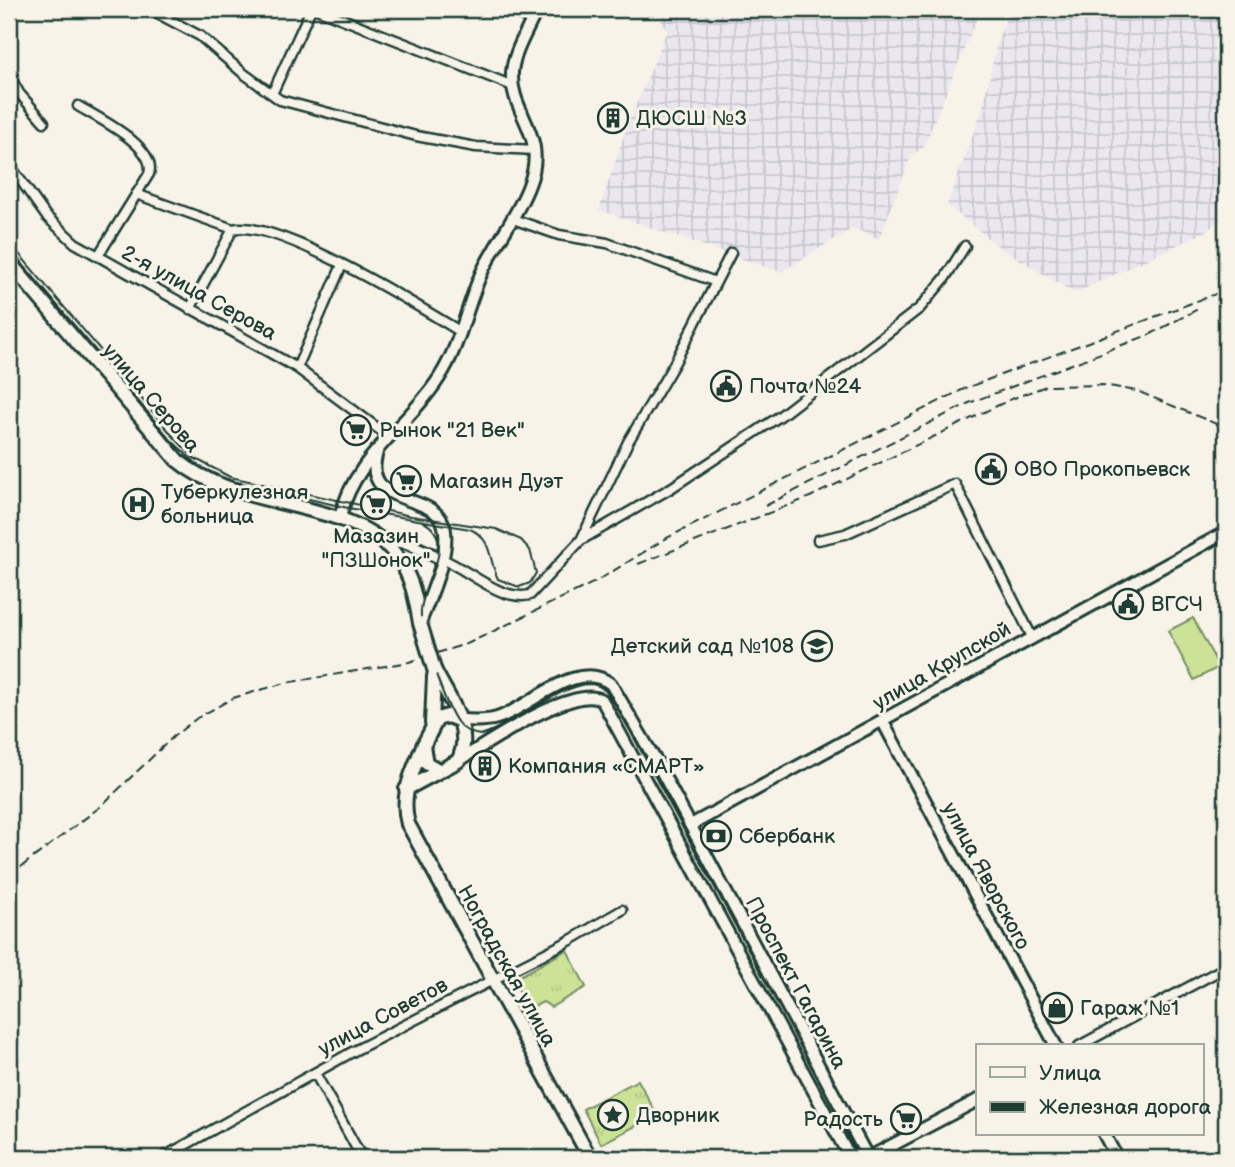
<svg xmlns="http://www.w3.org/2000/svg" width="1235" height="1167" font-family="'Balsamiq Sans',sans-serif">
<defs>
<pattern id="industrial-grid" width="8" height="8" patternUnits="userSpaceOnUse" patternTransform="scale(1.75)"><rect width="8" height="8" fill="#ebe7ef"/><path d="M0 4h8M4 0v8" fill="none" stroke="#c9c7ce"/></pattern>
<pattern id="grass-tufts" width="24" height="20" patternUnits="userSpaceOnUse" patternTransform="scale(1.75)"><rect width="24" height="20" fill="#cce297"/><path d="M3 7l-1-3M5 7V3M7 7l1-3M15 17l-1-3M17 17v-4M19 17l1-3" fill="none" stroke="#afc383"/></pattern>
</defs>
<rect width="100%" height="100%" fill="#f7f3e8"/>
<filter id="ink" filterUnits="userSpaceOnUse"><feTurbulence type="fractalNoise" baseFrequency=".0143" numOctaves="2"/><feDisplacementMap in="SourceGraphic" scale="14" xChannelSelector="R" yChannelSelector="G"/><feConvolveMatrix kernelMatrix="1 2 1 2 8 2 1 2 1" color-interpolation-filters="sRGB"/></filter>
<g filter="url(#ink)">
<path fill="url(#industrial-grid)" d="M655,9H981L923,148L912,154L879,239L853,228L781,272L599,210L628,124L667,31Z
M1010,9H1226V213L1207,231L1075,293L999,247L947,205L982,110L998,39Z"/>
<path fill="url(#grass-tufts)" stroke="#769066" stroke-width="2" d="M567,950L586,987L551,1007L543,1002L529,1009L513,980Z
M638,1080L657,1115L601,1144L583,1109Z"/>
<path fill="#cce297" stroke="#769066" stroke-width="2" d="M1193,618L1219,667L1194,680L1168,631Z"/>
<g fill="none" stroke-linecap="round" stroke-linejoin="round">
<g stroke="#1f3d34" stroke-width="13">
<path id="street" d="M149,9L200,36L243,73L280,100L416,136L476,147L535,150
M317,9L513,86
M506,9L532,20
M9,75L19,93L44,122
M272,94L311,9
M78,106C98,118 158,147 149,174L98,256
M9,164L46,216L75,243L297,368L388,436
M136,194L233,229C276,218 420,307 461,332
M513,219L559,235L607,243L716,282
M190,309L233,229
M297,368L342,265
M581,540L628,442L674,364L731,253
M818,540L845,534L955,484L1032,637
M442,559C468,569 501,602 530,595L581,540L671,488L780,416L920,308L945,278L965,246
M1079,1046L1226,967
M315,1073L362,1158
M162,1158L354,1051L569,941L622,910"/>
</g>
<g stroke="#1f3d34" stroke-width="16">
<path id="secondary" d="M377,452C360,507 431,492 443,523C453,548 429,599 420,623
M340,518C354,456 407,428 439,378C460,346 466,308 481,274C495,244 517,217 529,185C549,134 510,114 512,73C513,53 529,28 537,9
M379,539L407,543L442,559
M459,720C472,720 485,722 497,718C530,708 576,657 611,684L656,761L868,1158
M883,722L1056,1046
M458,761C487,744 573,684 602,700L850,1158
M691,825L1226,532
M1104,1134L1117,1158
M868,1158L978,1100"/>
</g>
<g stroke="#1f3d34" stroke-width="18">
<path id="primary" d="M9,262L177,460C239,513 356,497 398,558C412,577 416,600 420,623
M432,723L434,676
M423,746C412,773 400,795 408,824L590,1158
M440,771L426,763L423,746L437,719L448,716L459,720
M406,789L458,761C475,729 447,697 434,669"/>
</g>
<use href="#street" stroke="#f7f3e8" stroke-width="8"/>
<use href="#secondary" stroke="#f7f3e8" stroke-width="10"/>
<use href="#primary" stroke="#f7f3e8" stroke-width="12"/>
<path stroke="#1f3d34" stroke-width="2" d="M9,242L174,437L194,458L230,477L411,516L496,529L521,540L530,550L536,573L530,583L519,587L498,579C488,559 493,539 470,529L348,508L228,480L200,467L171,440L9,248
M422,521C432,526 439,535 439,547C439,568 423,588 421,610C419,630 445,706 458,723C464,731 471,734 481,735C513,725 558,686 589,684C599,684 605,690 612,697L861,1158"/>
<path stroke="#1f3d34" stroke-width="2" stroke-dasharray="10 5" stroke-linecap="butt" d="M765,506L969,403L1151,334L1198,309
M638,564L810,497L1009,400L1046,386L1103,385L1137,391L1226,428
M9,876L100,807L174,736L197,718L233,698L285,683L409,662L469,643L597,581L665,539L966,388L1226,290"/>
<g stroke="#1f3d34" stroke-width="18" stroke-linecap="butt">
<path id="primary-bridge" d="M420,623L434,669"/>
</g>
<use href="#primary-bridge" stroke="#f7f3e8" stroke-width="12"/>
</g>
</g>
<defs>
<g id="building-ring" transform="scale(1.575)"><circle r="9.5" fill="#f7f3e8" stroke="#1f3d34" stroke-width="1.5"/><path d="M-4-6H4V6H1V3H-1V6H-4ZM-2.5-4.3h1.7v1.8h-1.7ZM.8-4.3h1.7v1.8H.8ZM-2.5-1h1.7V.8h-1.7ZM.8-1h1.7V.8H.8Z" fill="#1f3d34"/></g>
<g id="civic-ring" transform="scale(1.575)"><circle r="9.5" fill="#f7f3e8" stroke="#1f3d34" stroke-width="1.5"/><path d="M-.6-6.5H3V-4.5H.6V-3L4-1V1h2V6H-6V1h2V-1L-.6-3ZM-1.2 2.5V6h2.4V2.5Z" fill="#1f3d34"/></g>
<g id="supermarket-ring" transform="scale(1.575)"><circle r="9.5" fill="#f7f3e8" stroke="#1f3d34" stroke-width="1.5"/><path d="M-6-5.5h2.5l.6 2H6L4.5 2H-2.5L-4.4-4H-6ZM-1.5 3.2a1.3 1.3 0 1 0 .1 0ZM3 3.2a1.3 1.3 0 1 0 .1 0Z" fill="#1f3d34"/></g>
<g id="hospital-ring" transform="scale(1.575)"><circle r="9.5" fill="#f7f3e8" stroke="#1f3d34" stroke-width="1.5"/><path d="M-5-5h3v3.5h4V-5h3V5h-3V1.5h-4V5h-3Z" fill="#1f3d34"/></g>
<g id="school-ring" transform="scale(1.575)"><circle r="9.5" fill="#f7f3e8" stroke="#1f3d34" stroke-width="1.5"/><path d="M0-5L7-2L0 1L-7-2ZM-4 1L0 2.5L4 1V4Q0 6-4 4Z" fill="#1f3d34"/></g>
<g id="bank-ring" transform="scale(1.575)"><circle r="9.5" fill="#f7f3e8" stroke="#1f3d34" stroke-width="1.5"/><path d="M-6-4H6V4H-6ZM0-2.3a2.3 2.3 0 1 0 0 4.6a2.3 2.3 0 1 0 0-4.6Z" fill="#1f3d34"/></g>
<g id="shop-ring" transform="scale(1.575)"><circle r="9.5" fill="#f7f3e8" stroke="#1f3d34" stroke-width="1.5"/><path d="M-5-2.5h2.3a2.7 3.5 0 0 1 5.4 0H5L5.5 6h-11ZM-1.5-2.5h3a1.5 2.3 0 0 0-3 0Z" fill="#1f3d34"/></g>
<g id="sight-ring" transform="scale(1.575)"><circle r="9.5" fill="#f7f3e8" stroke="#1f3d34" stroke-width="1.5"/><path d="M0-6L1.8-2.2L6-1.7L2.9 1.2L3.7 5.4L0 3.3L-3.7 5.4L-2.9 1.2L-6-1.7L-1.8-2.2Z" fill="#1f3d34"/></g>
</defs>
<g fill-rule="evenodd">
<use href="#building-ring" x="613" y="118"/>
<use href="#civic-ring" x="726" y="386"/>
<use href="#supermarket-ring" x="356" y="430"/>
<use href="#civic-ring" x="991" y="469"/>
<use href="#supermarket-ring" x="406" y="481"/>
<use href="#hospital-ring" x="138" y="504"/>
<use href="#supermarket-ring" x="376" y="504"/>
<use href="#civic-ring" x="1128" y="604"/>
<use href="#school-ring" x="817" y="646"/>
<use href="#building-ring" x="485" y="766"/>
<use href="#bank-ring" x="716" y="836"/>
<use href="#shop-ring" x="1057" y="1008"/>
<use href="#sight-ring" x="613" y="1115"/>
<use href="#supermarket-ring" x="906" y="1119"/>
</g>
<g text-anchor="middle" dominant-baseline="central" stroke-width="6" stroke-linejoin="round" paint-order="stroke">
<g font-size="21" fill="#1f3d34" stroke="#f7f3e8" text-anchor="start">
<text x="636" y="118">ДЮСШ №3</text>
<text x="749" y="386">Почта №24</text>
<text x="379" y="430">Рынок "21 Век"</text>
<text x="1014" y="469">ОВО Прокопьевск</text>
<text x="429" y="481">Магазин Дуэт</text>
<text x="161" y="492">Туберкулезная<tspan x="161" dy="24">больница</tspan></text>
<text x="376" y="536" text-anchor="middle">Мазазин<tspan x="376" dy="24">"ПЗШонок"</tspan></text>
<text x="1151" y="604">ВГСЧ</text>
<text x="794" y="646" text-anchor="end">Детский сад №108</text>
<text x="508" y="766">Компания «СМАРТ»</text>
<text x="739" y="836">Сбербанк</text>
<text x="1080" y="1008">Гараж №1</text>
<text x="636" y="1115">Дворник</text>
<text x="883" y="1119" text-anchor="end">Радость</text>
</g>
<g font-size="21" fill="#1f3d34" stroke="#f7f3e8">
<text transform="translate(199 293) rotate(29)">2-я улица Серова</text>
<text transform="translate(151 398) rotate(49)">улица Серова</text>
<text transform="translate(942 666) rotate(-30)">улица Крупской</text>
<text transform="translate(986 876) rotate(62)">улица Яворского</text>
<text transform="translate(507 966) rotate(61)">Ноградская улица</text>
<text transform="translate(796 983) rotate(62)">Проспект Гагарина</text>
<text transform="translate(383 1017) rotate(-28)">улица Советов</text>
</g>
</g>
<rect width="1235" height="1167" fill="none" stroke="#f7f3e8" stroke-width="35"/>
<rect x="18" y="18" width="1200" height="1132" fill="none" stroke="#1f3d34" stroke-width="2.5" filter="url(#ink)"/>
<rect x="976" y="1044" width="228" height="91" fill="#f7f3e8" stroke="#a1aaa0" stroke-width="2"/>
<rect x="990" y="1067" width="35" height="10" fill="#f7f3e8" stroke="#a1aaa0" stroke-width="2"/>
<text x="1039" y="1080" font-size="21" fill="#1f3d34">Улица</text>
<rect x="990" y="1102" width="35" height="10" fill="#1f3d34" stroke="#a1aaa0" stroke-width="2"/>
<text x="1039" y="1114" font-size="21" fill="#1f3d34">Железная дорога</text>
</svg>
